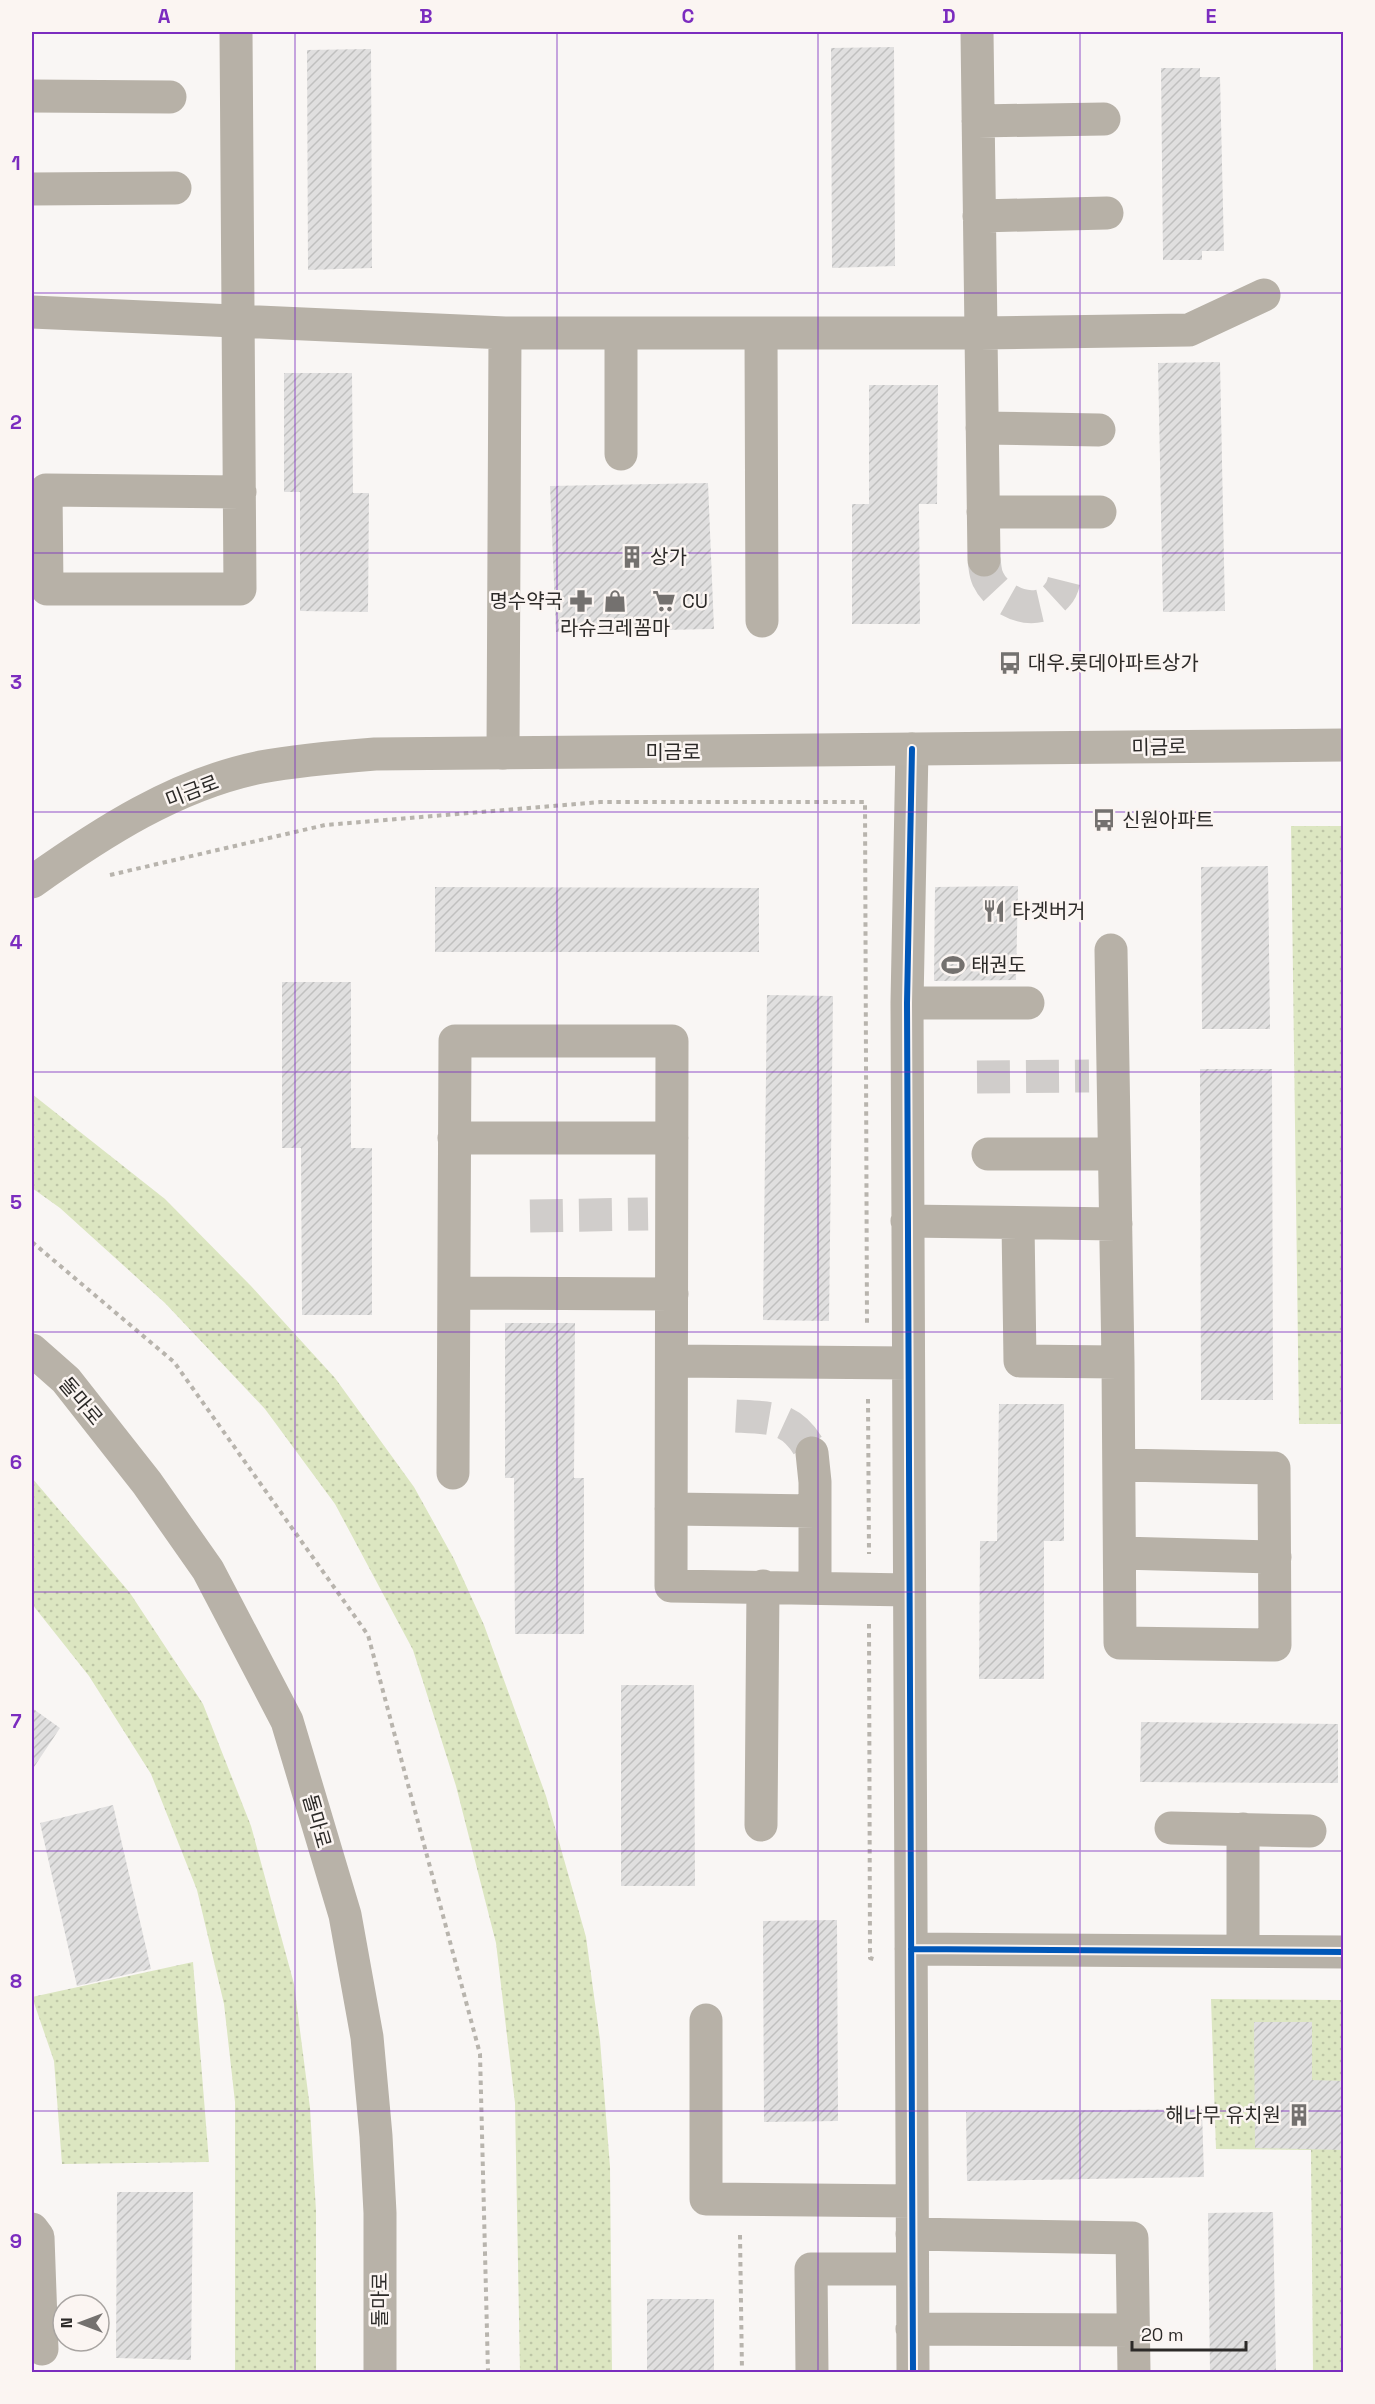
<svg xmlns="http://www.w3.org/2000/svg" width="1375" height="2404" font-family="'Space Grotesk','Noto Sans KR',sans-serif">
<defs>
<pattern id="grass-dots" width="8" height="8" patternUnits="userSpaceOnUse" patternTransform="scale(1.5)"><rect width="8" height="8" fill="#dce6c1"/><path d="M2 2h.1M6 6h.1" fill="none" stroke="#bdc5a6" stroke-width="1.8" stroke-linecap="round"/></pattern>
<pattern id="building-hatch" width="6" height="6" patternUnits="userSpaceOnUse" patternTransform="scale(1.5)"><rect width="6" height="6" fill="#e0dfdf"/><path d="M-1 1l2-2M0 6l6-6M5 7l2-2" fill="none" stroke="#c0c0bf"/></pattern>
</defs>
<rect width="100%" height="100%" fill="#f9f6f4"/>
<path fill="url(#grass-dots)" d="M1291,826H1343V1424H1299Z
M32,1094L165,1199L251,1286L335,1378L414,1487L454,1559L484,1625L546,1796L586,1937L600,2040L610,2167L612,2372H520L515,2103L496,1943L456,1786L413,1650L335,1504L265,1409L165,1303L60,1208L32,1188Z
M32,1478L130,1593L203,1704L251,1826L294,1984L310,2108L316,2211V2372H235V2102L224,2004L197,1890L151,1774L89,1676L32,1604Z
M193,1962L209,2162L62,2164L54,2061L32,1997Z
M1211,1999L1343,2000V2372H1313L1311,2150L1216,2149Z"/>
<path fill="url(#building-hatch)" d="M894,47L895,266L832,268L831,48Z
M371,49L372,268L308,270L307,50Z
M1161,68H1200V77H1220L1224,251H1202V260H1163Z
M1220,362L1225,611L1163,612L1158,363Z
M284,373H352L353,493H369L368,612L300,611V492H284Z
M869,385H938L937,504H919L920,624H852V504H869Z
M708,483L714,629L556,632L550,486Z
M1268,866L1270,1029H1202L1201,867Z
M1018,886L1016,980L934,981L935,887Z
M435,887L759,888V952H435Z
M282,982H351V1148H372V1315H302L301,1148H282Z
M767,995L833,996L829,1321L763,1320Z
M1200,1069H1272L1273,1400H1201Z
M505,1323H575L574,1478H584V1634H515L514,1478H505Z
M999,1404H1064V1541H1044V1679H979L980,1541H997Z
M621,1685H694L695,1886H621Z
M32,1708L60,1728L32,1770Z
M1141,1722L1338,1724V1783L1140,1782Z
M113,1805L151,1969L77,1986L40,1823Z
M837,1920L838,2121L764,2122L763,1921Z
M1254,2022H1312V2080L1344,2081V2150L1255,2148Z
M1202,2109L1204,2177L967,2181L966,2112Z
M117,2192H193L191,2360L116,2358Z
M1273,2212L1276,2372H1210L1208,2213Z
M647,2299H714V2372H647Z"/>
<g fill="none" stroke-linecap="round" stroke-linejoin="round">
<path stroke="#d0cdcb" stroke-width="33" stroke-dasharray="33 16" stroke-linecap="butt" d="M984,560C985,566 985,573 988,579C999,603 1039,619 1058,594C1061,591 1063,585 1064,581
M977,1077L1089,1076
M530,1216L648,1214
M736,1416C774,1418 793,1417 812,1453"/>
<path stroke="#b8b4ad" stroke-width="4" stroke-dasharray="4.5 4.5" stroke-linecap="butt" d="M110,875L325,825L600,802H865L867,1326
M32,1242L174,1362L368,1635L480,2054L488,2372
M868,1399L869,1554
M869,1624L870,1958L877,1960
M740,2235L742,2372"/>
<path stroke="#b7b1a7" stroke-width="33" d="M236,32L240,589H47L46,490L240,492
M977,32L984,560
M32,96L170,97
M978,121L1104,119
M32,189L175,188
M979,216L1107,213
M32,312L505,333H980L1189,330L1264,295
M621,333V454
M761,333L762,621
M982,428L1099,430
M983,512H1100
M912,749L907,1003L913,2372
M503,753L505,333
M1111,950L1118,1362L1120,1643L1275,1645L1274,1468L1120,1465
M907,1003H1028
M454,1138H672
M988,1154H1114
M907,1221L1116,1224
M1018,1223L1020,1361L1118,1362
M454,1293L672,1294
M672,1361L908,1363
M812,1453L815,1482V1588
M453,1473L455,1041H672L671,1586L909,1590
M671,1509L815,1511
M1120,1553L1275,1557
M761,1825L763,1586
M1171,1828L1310,1831
M1243,1829V1951
M911,1949L1344,1952
M706,2020V2199L912,2201
M32,2229L38,2237L42,2349
M912,2234L1132,2238L1134,2372
M912,2329L1133,2330
M812,2372L811,2269H912"/>
<path stroke="#b8b2a8" stroke-width="33" d="M32,882C101,833 176,784 261,767C299,760 336,757 375,754L1344,745
M32,1350L66,1380L147,1483L208,1570L287,1721L345,1915L367,2037L376,2136L380,2213V2372"/>
<g stroke="#fbf5f2" stroke-width="10">
<path id="cycleway" d="M912,749L907,1003L913,2372
M911,1949L1344,1952"/>
</g>
<use href="#cycleway" stroke="#0057b8" stroke-width="6"/>
</g>
<path fill="none" stroke="#7b2cbf" stroke-width="1.5" stroke-opacity="0.55" d="M295,32V2372M557,32V2372M818,32V2372M1080,32V2372M32,293H1344M32,553H1344M32,812H1344M32,1072H1344M32,1332H1344M32,1592H1344M32,1851H1344M32,2111H1344"/>
<defs>
<g id="building-bare" transform="scale(1.8)"><path d="M-4-6H4V6H1V3H-1V6H-4ZM-2.5-4.3h1.7v1.8h-1.7ZM.8-4.3h1.7v1.8H.8ZM-2.5-1h1.7V.8h-1.7ZM.8-1h1.7V.8H.8Z" fill="#74716f" stroke="#fbf5f2" stroke-width="2.5" paint-order="stroke"/></g>
<g id="pharmacy-bare" transform="scale(1.8)"><path d="M-2-6h4v4h4v4h-4v4h-4v-4h-4v-4h4Z" fill="#74716f" stroke="#fbf5f2" stroke-width="2.5" paint-order="stroke"/></g>
<g id="shop-bare" transform="scale(1.8)"><path d="M-5-2.5h2.3a2.7 3.5 0 0 1 5.4 0H5L5.5 6h-11ZM-1.5-2.5h3a1.5 2.3 0 0 0-3 0Z" fill="#74716f" stroke="#fbf5f2" stroke-width="2.5" paint-order="stroke"/></g>
<g id="supermarket-bare" transform="scale(1.8)"><path d="M-6-5.5h2.5l.6 2H6L4.5 2H-2.5L-4.4-4H-6ZM-1.5 3.2a1.3 1.3 0 1 0 .1 0ZM3 3.2a1.3 1.3 0 1 0 .1 0Z" fill="#74716f" stroke="#fbf5f2" stroke-width="2.5" paint-order="stroke"/></g>
<g id="bus-bare" transform="scale(1.8)"><path d="M-5-6H5V4H4V6H2V4H-2V6H-4V4H-5ZM-3.5-4V0h7V-4ZM-3.5 1.2v1.5H-2V1.2ZM2 1.2v1.5H3.5V1.2Z" fill="#74716f" stroke="#fbf5f2" stroke-width="2.5" paint-order="stroke"/></g>
<g id="restaurant-bare" transform="scale(1.8)"><path d="M-5-6h1v4h1v-4h1v4h1v-4h1v5L-1.5 .5V6h-2V.5L-5-1ZM5-6V6H3V1.5H1.5Q1.5-4 5-6Z" fill="#74716f" stroke="#fbf5f2" stroke-width="2.5" paint-order="stroke"/></g>
<g id="stadium-bare" transform="scale(1.8)"><path d="M0-5a6.5 5 0 1 0 0 10a6.5 5 0 1 0 0-10ZM-3.5-1.8h7v3.6h-7Z" fill="#74716f" stroke="#fbf5f2" stroke-width="2.5" paint-order="stroke"/></g>
</defs>
<g fill-rule="evenodd">
<use href="#building-bare" x="632" y="557"/>
<use href="#pharmacy-bare" x="581" y="601"/>
<use href="#shop-bare" x="615" y="601"/>
<use href="#supermarket-bare" x="664" y="601"/>
<use href="#bus-bare" x="1010" y="663"/>
<use href="#bus-bare" x="1104" y="820"/>
<use href="#restaurant-bare" x="994" y="911"/>
<use href="#stadium-bare" x="953" y="965"/>
<use href="#building-bare" x="1299" y="2115"/>
</g>
<g text-anchor="middle" dominant-baseline="central" stroke-width="5" stroke-linejoin="round" paint-order="stroke">
<g font-size="20" fill="#2c2a28" stroke="#fbf5f2" text-anchor="start">
<text x="650" y="557">상가</text>
<text x="563" y="601" text-anchor="end">명수약국</text>
<text x="682" y="601">CU</text>
<text x="615" y="628" text-anchor="middle">라슈크레꼼마</text>
<text x="1028" y="663">대우.롯데아파트상가</text>
<text x="1122" y="820">신원아파트</text>
<text x="1012" y="911">타겟버거</text>
<text x="971" y="965">태권도</text>
<text x="1281" y="2115" text-anchor="end">해나무 유치원</text>
</g>
<g font-size="20" fill="#2c2a28" stroke="#fbf5f2">
<text transform="translate(1159 747) rotate(-1)">미금로</text>
<text x="673" y="752">미금로</text>
<text transform="translate(192 791) rotate(-21)">미금로</text>
<text transform="translate(81 1401) rotate(50)">돌마로</text>
<text transform="translate(317 1821) rotate(74)">돌마로</text>
<text transform="translate(380 2300) rotate(-90)">돌마로</text>
</g>
</g>
<rect width="1375" height="2404" fill="none" stroke="#fbf5f2" stroke-width="66"/>
<g transform="translate(81 2323) rotate(270)"><circle r="28" fill="#fbf5f2" stroke="#a8a4a1" stroke-width="1.5"/>
<path d="M0-4.5L10 22L0 15L-10 22Z" fill="#74716f"/>
<text y="-9" font-size="16" font-weight="bold" text-anchor="middle" fill="#2c2a28">N</text>
</g>
<path d="M1132 2341v9h114v-9" fill="none" stroke="#2c2a28" stroke-width="3"/>
<text x="1141" y="2341" font-size="18" fill="#2c2a28" stroke="#fbf5f2" stroke-width="4.5" paint-order="stroke">20 m</text>
<rect x="33" y="33" width="1309" height="2338" fill="none" stroke="#7b2cbf" stroke-width="2"/>
<g font-size="20" text-anchor="middle" font-weight="bold" fill="#7b2cbf">
<text x="164" y="23">A</text>
<text x="426" y="23">B</text>
<text x="688" y="23">C</text>
<text x="949" y="23">D</text>
<text x="1211" y="23">E</text>
<text x="16" y="170">1</text>
<text x="16" y="429">2</text>
<text x="16" y="689">3</text>
<text x="16" y="949">4</text>
<text x="16" y="1209">5</text>
<text x="16" y="1469">6</text>
<text x="16" y="1728">7</text>
<text x="16" y="1988">8</text>
<text x="16" y="2248">9</text>
</g>
</svg>
